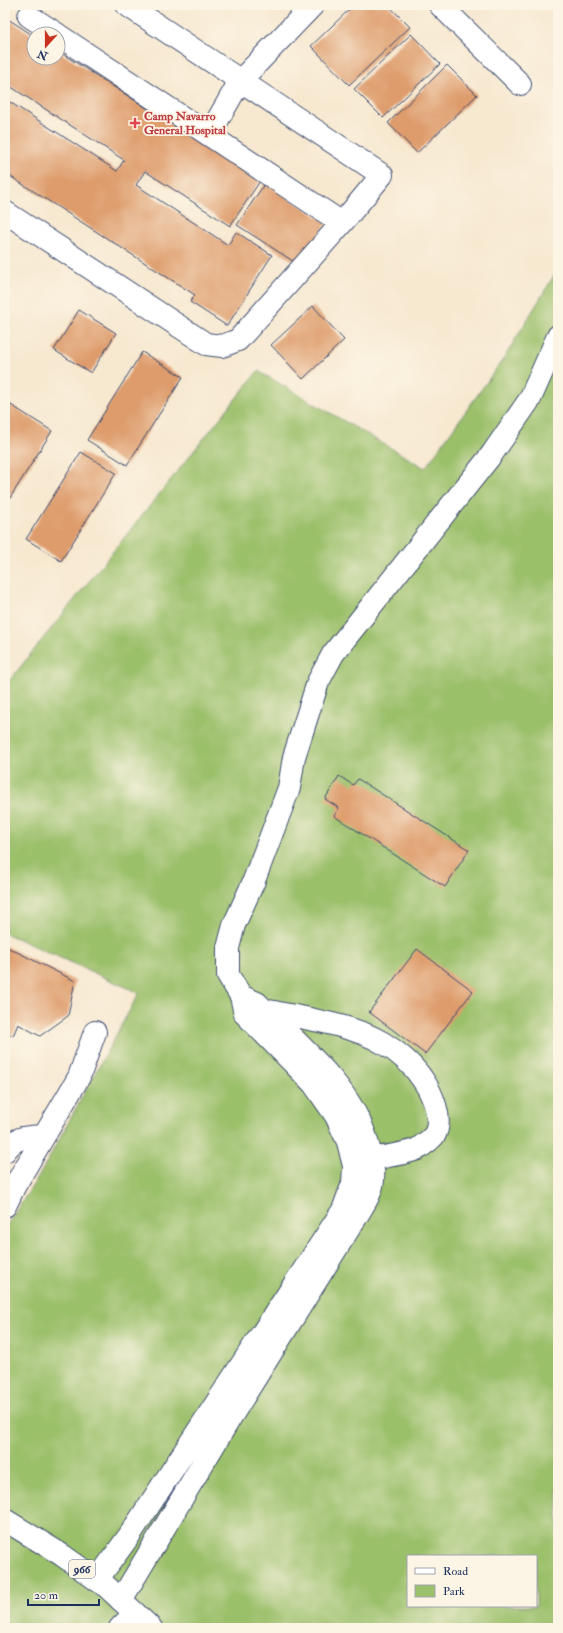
<svg xmlns="http://www.w3.org/2000/svg" width="563" height="1633" font-family="'IM FELL Double Pica',serif">
<rect width="100%" height="100%" fill="#fcf5e5"/>
<filter id="ink" filterUnits="userSpaceOnUse"><feTurbulence type="fractalNoise" baseFrequency=".025" numOctaves="2"/><feDisplacementMap in="SourceGraphic" scale="8" xChannelSelector="R" yChannelSelector="G"/><feConvolveMatrix kernelMatrix="1 2 1 2 8 2 1 2 1" color-interpolation-filters="sRGB"/></filter>
<filter id="wash" filterUnits="userSpaceOnUse"><feTurbulence type="fractalNoise" baseFrequency=".012" numOctaves="4" result="noise"/><feDisplacementMap in="SourceGraphic" scale="16" xChannelSelector="R" yChannelSelector="G"/><feGaussianBlur stdDeviation="0.9" result="paint"/><feColorMatrix in="noise" values="0 0 0 0 0 0 0 0 0 0 0 0 0 0 0 0 0 1.4 0 .05"/><feComposite in="paint" operator="in"/></filter>
<g filter="url(#wash)">
<rect width="100%" height="100%" fill="#f7e8d0"/>
<path fill="#9bc06b" stroke="#5b7864" fill-rule="evenodd" d="M558,269V1628H5V1228L39,1176L139,993L5,933V686L258,371L425,468L504,358ZM408,1556H536V1606H408Z"/>
<g id="blocks">
<path fill="#de9c6c" d="M354,5H388L410,27L349,85L311,46Z
M5,17L34,36V58H58V51L260,181L230,226L145,171L136,185L228,245L236,232L272,255L227,326L190,302L195,295L5,173V99L117,171L124,160L5,83Z
M411,34L440,64L383,118L354,89Z
M447,65L477,95L417,153L388,123Z
M265,183L327,223L299,265L237,225Z
M313,306L344,340L303,379L271,345Z
M79,310L116,333L91,373L54,350Z
M142,352L183,377L127,465L87,440Z
M11,405L52,431L5,506V415Z
M81,452L116,473L61,561L26,539Z
M339,776L353,785L358,779L469,850L445,887L334,816L339,808L325,799Z
M5,946L75,981L68,1016L40,1036L18,1024L13,1036L5,1032Z
M417,949L473,991L425,1054L369,1012Z"/>
</g>
</g>
<g filter="url(#ink)">
<use href="#blocks" fill-opacity="0" stroke="#3c4b6f" stroke-width="1"/>
<g fill="none" stroke-linecap="round" stroke-linejoin="round">
<g stroke="#3c4b6f" stroke-width="24">
<path id="minor" d="M440,5L520,84
M29,16L57,34
M58,35L342,223
M209,135L240,81L313,5
M5,212L206,344L222,346L238,340L342,223L382,175L127,5
M241,996L228,975V948L234,925L253,883L289,788L294,757L318,682L333,654L492,454L530,399L558,336
M264,1010C301,1018 351,1024 383,1043C398,1052 414,1066 423,1080C432,1093 443,1119 435,1134C432,1139 423,1145 419,1148C411,1153 382,1157 372,1159
M5,1151C15,1136 27,1137 44,1136
M5,1206L14,1187L79,1077L95,1032
M97,1580L129,1536L343,1210L353,1183L354,1166L348,1142L336,1116L313,1083L245,1014L241,996L257,1003L264,1010C305,1051 358,1093 370,1153C373,1164 375,1178 371,1189C369,1197 364,1204 360,1211L229,1420L121,1600
M120,1628L135,1613"/>
</g>
<g stroke="#3c4b6f" stroke-width="24">
<path id="major" d="M5,1520L62,1555L107,1587L151,1628"/>
</g>
<use href="#minor" stroke="#fff" stroke-width="22"/>
<use href="#major" stroke="#fff" stroke-width="22"/>
</g>
</g>
<path fill="#e0444e" stroke="#fcf5e5" stroke-width="1.5" d="M133 117h4v4h4v4h-4v4h-4v-4h-4v-4h4z"/>
<g text-anchor="middle" dominant-baseline="central" stroke-width="3.5" stroke-linejoin="round" paint-order="stroke">
<rect fill="#fcf5e5" stroke="#5e6a86" stroke-width="1" x="69" y="1560" width="26" height="18" rx="3"/>
<g font-size="11" font-weight="bold" fill="#1b2f5e">
<text x="82" y="1569">966</text>
</g>
<g font-size="12" font-weight="bold" fill="#be3a42" stroke="#fcf5e5" text-anchor="start">
<text x="144" y="116">Camp Navarro<tspan x="144" dy="14">General Hospital</tspan></text>
</g>
</g>
<rect width="563" height="1633" fill="none" stroke="#fcf5e5" stroke-width="20"/>
<rect x="407" y="1555" width="130" height="52" fill="#fcf5e5" stroke="#a2a6af"/>
<rect x="415" y="1568" width="20" height="6" fill="#ffffff" stroke="#a2a6af"/>
<text x="443" y="1575" font-size="12" fill="#1b2f5e">Road</text>
<rect x="415" y="1585" width="20" height="12" fill="#9bc06b" stroke="#a2a6af"/>
<text x="443" y="1595" font-size="12" fill="#1b2f5e">Park</text>
<g transform="translate(46 46) rotate(201)"><circle r="19" fill="#fcf5e5" stroke="#a2a6af"/>
<path d="M0-3L7 15L0 10L-7 15Z" fill="#c8321e"/>
<text y="-6" font-size="11" font-weight="bold" text-anchor="middle" fill="#1b2f5e">N</text>
</g>
<path d="M28 1599v6h71v-6" fill="none" stroke="#1b2f5e" stroke-width="2"/>
<text x="34" y="1599" font-size="12" fill="#1b2f5e" stroke="#fcf5e5" stroke-width="3" paint-order="stroke">20 m</text>
</svg>
